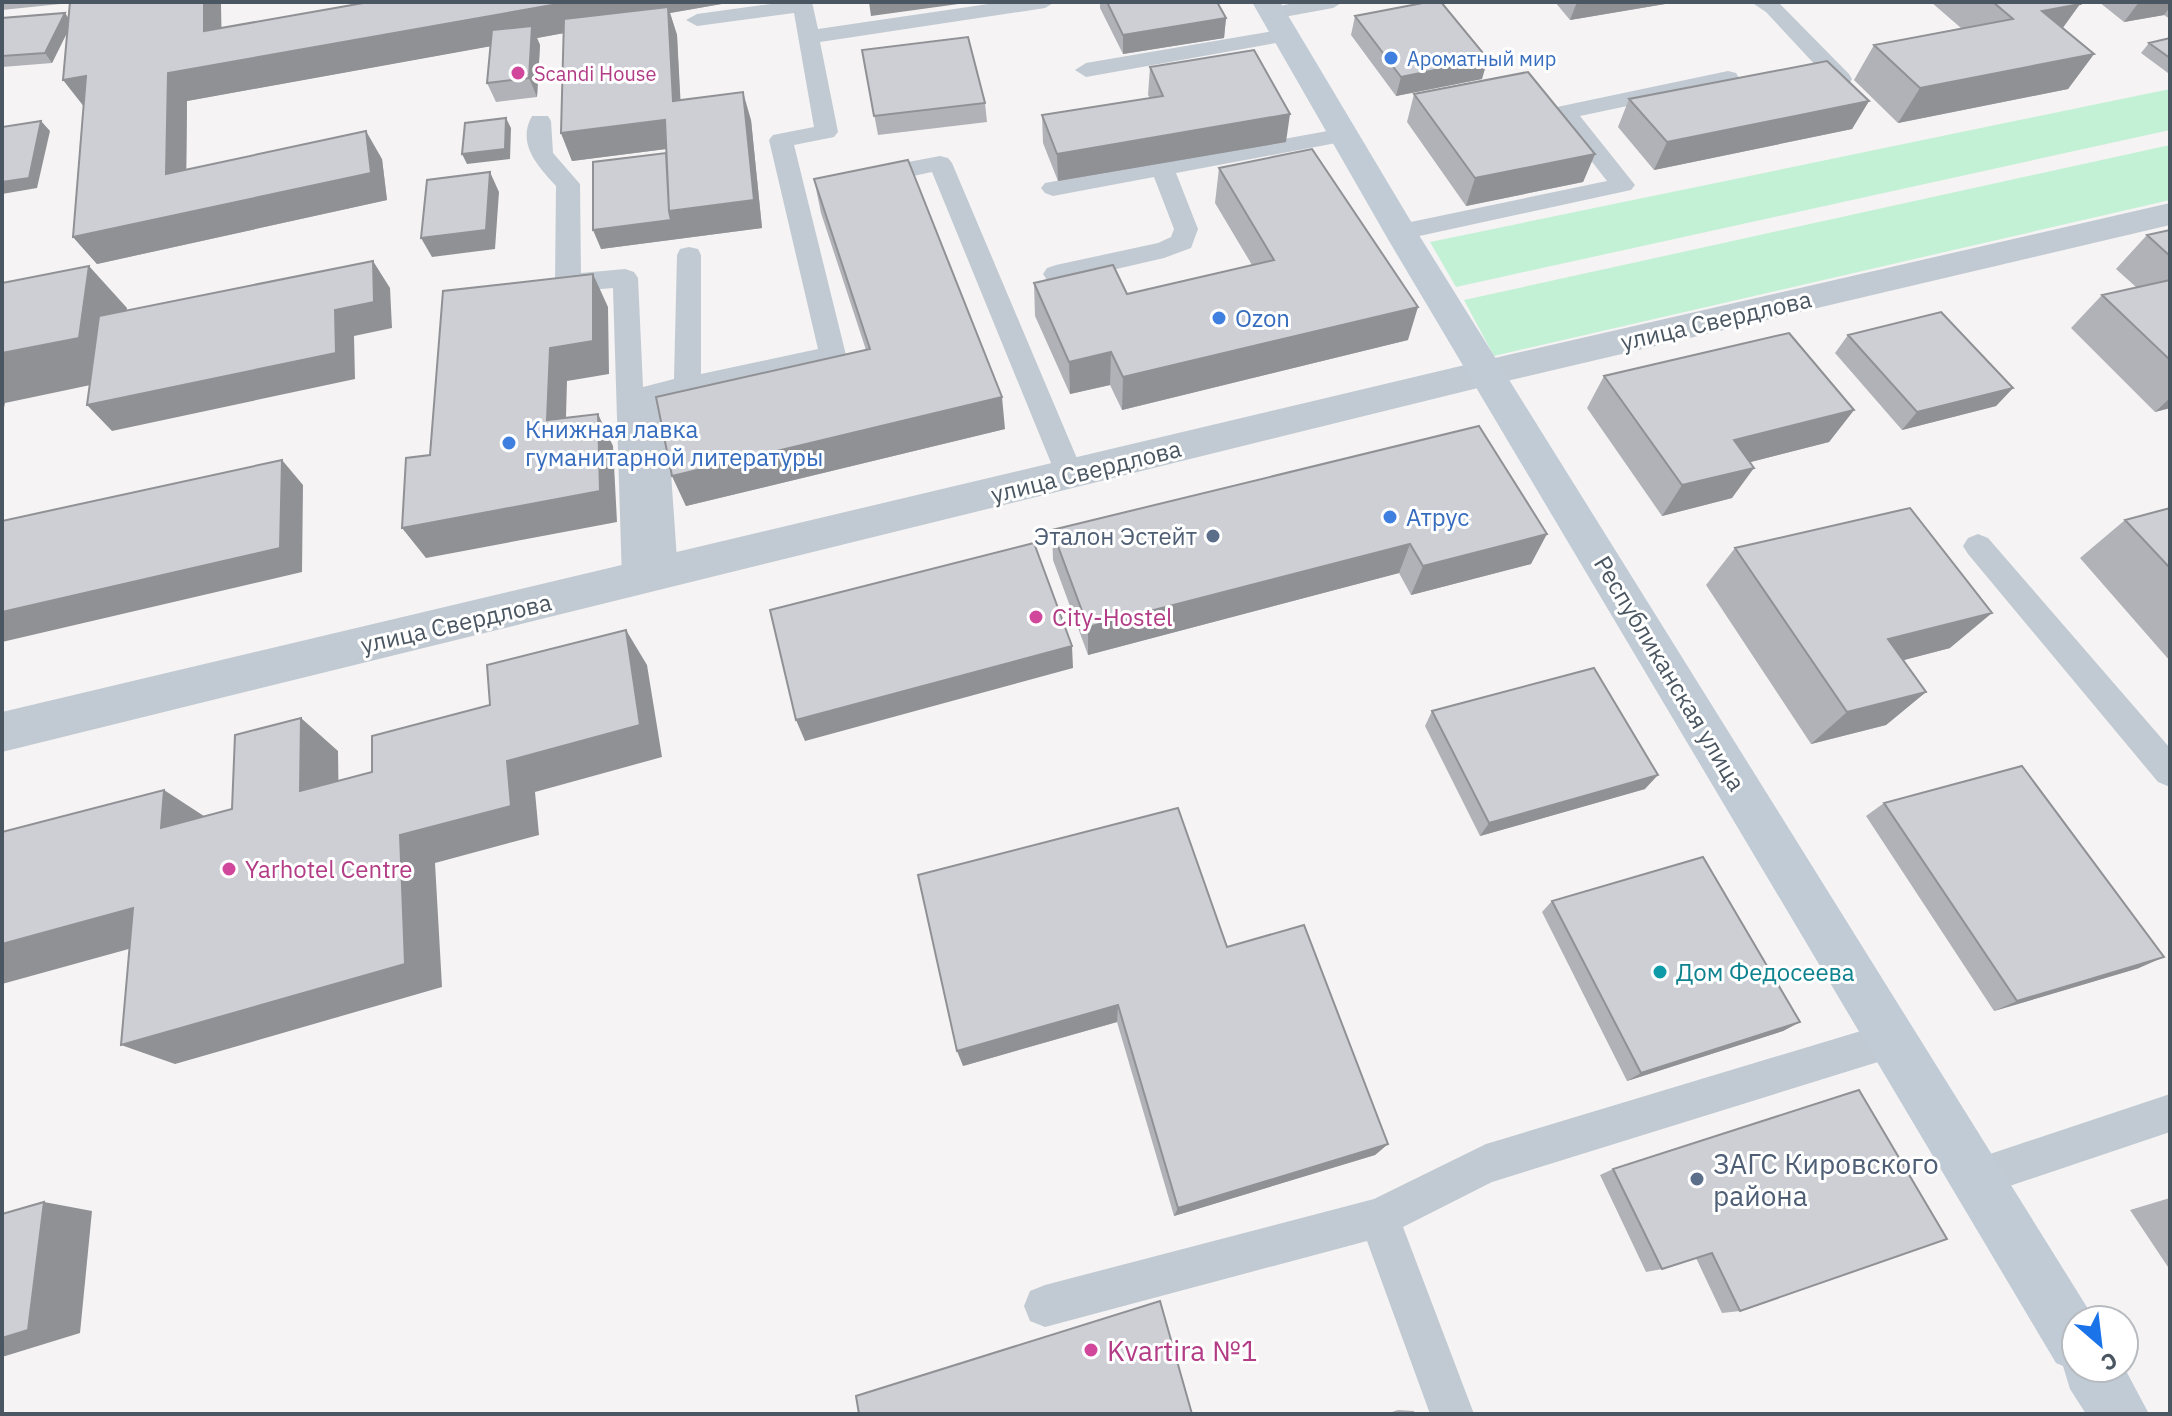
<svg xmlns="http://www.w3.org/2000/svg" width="2172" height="1416" font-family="'IBM Plex Sans',sans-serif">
<rect width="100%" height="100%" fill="#f5f3f3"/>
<path fill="#c3f1d5" d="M2170,89V130L1456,287L1430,242Z
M2170,145V200L1494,356L1464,300Z"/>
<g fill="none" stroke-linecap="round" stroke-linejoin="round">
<path fill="#c1cad2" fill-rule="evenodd" d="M785,2H812L818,29L1002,2H1055L1045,8L820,42L838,132L834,137L794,145L846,355L842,362L833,364L666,401L678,574L674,583L663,586L652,581L648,589L637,592L626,589L622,580L613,288L568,292L559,289L555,283L556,186C539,167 516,144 532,116H548L551,121L553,153L580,184L581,273L625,269L634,272L638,278L643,387L674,379L677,255L680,249L689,247L698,249L701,255V374L818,349L769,140L773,135L814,127L794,13L697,26L686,20L697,14Z
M1298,2H1343L1333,8L1273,19L1262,13L1266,9Z
M1751,2L1780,4L1849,74L1852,79L1849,84H1833L1766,12Z
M1285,29L1296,35L1293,40L1086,77L1075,70L1086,63Z
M1728,71L1736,73L1739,78L1736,83L1580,116L1631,180L1635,185L1631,190L1401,240L1392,238L1389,232L1392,226L1401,224L1607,181L1557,117L1554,112L1557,107Z
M1344,128L1352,130L1356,135L1352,140L1176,173L1198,229L1191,248L1164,258L1056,283L1047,280L1043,274L1047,268L1056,265L1158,243L1171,237L1174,229L1154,177L1053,196L1045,193L1041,188L1045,183Z
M940,156L948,158L952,163L1084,475L1080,483L1070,486L1060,483L1056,475L932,172L871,185L863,182L859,177L863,172L871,169Z
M1978,534L1988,538L2170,748V787L2158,782L1968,554L1963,546L1968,538Z
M1894,1021L1907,1027L1913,1040L1907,1053L1492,1182L1403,1227L1474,1414H1430L1367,1241L1045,1327L1030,1321L1024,1306L1030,1291L1045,1285L1374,1199L1486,1144Z
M2170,1094V1132L1977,1197L1963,1191L1957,1177L1963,1163Z"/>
<path fill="#c1cad2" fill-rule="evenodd" d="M2170,203V225L1486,386L2,752V712L1486,360Z"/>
<path fill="#c1cbd6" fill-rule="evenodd" d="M1252,2H1280L1422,240L2095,1320H2076V1368L2124,1367L2149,1414H2086L2070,1389L2063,1366L2056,1363L1389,241Z"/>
</g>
<path fill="#b0b2b7" d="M2,2H220L221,4V28L369,2H733L670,13L677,35L680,100L751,120L762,228L601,249L666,153V149L572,161L561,133L564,33L537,38L540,45L537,97L496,102L487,83L490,46L187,101L186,169L382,159L387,200L97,264L73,237L84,107L67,32L52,63L2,67V18L69,19L70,3L2,10Z
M1100,2H1217L1226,18L1224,38L1123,54L1100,8Z
M1555,2H1677L1570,20Z
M1931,2H2078L2080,4L2063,28L2094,54L2068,89L1898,123L1854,80L1874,45L1961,28Z
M2099,2H2170V19L2164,15L2124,22Z
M1355,16L1482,79L1396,96L1351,35Z
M2170,38V73H2168L2141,53L2149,43Z
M862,50L985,103L987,122L878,135Z
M1150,67L1286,142L1058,181L1043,143L1042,115L1150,98L1148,95Z
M1414,94L1595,154L1583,182L1466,206L1407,122Z
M1629,99L1869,101L1852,129L1654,170L1618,127Z
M1219,168L1408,340L1122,410L1110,385L1070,394L1035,316L1034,283L1127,294L1252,265L1215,203Z
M814,179L1005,429L686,506L672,476L866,350L821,213Z
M2170,230V408L2155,412L2071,328L2102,295L2136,287L2116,269L2147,235Z
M1848,335L2013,388L1996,406L1902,430L1835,353Z
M1604,376L1854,410L1829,442L1750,462L1732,498L1662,516L1587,408Z
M1479,426L1531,564L1411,595L1399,573L1088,655L1053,560L1052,530Z
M2170,508V661L2080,558L2125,520Z
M1735,548L1950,648L1903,660L1926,692L1886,725L1811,744L1706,585Z
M1432,711L1645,789L1480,836L1425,726Z
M1884,803L2139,968L1994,1011L1866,816Z
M1552,901L1800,1022L1783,1031L1627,1081L1542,912Z
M1227,947L1388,1144L1375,1155L1174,1216L1117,1022L963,1066Z
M1859,1090L1740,1311L1722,1313L1696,1258L1662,1269L1646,1272L1600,1175L1613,1169Z
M2170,1198V1270L2130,1210Z
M1398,1410L1414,1411L1415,1414H1386Z"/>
<path fill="#909195" d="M204,2H220L221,4L222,59L204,31Z
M569,2H733L670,13L677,35L682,128L673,101L669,14L537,38L540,45L537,97L529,78L531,39L187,101L186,201L166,174L168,73Z
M869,2H973L871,16Z
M1577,2H1677L1570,20Z
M2139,2H2170V7L2164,15L2124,22Z
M2080,4L2055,38L2042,11Z
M65,13L72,23L52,63L45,53Z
M1226,18L1224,38L1123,54V35Z
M2094,54L2068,89L1898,123L1920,88Z
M1488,59L1482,79L1396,96L1401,77Z
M86,76L85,108L63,80Z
M743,92L751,120L762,228L601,249L593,230L669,211Z
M1869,101L1852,129L1654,170L1667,142Z
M1290,114L1286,142L1058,181L1057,154Z
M506,118L511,128L510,159L467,164L462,154Z
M665,120L674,148L572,161L561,133Z
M41,121L50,131L37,188L2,194V182Z
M366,131L382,159L387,200L97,264L73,237Z
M1595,154L1583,182L1466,206L1475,178Z
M490,172L499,192L495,249L432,257L421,238Z
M373,261L390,288L392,328L354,336L355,379L112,431L87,405L335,310Z
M89,266L127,308L119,379L5,403L2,418V353Z
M593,274L608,307L609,374L567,381L565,452L547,420L550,348Z
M1418,307L1408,340L1122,410L1123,377Z
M1111,352L1110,385L1070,394L1069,362Z
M2013,388L1996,406L1902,430L1917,412Z
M1002,397L1005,429L686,506L672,476Z
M2170,398V408L2155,412Z
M1854,410L1829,442L1712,472L1734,440Z
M598,414L613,446L617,522L426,558L402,528Z
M282,460L303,485L302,572L2,642V612Z
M1754,468L1732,498L1662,516L1682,485Z
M1547,534L1531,564L1411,595L1423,566Z
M1410,544L1399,573L1088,655V627Z
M1992,613L1950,648L1851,674L1888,639Z
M626,630L647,665L662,757L535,792L539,835L435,863L442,987L175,1064L121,1045L400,835L507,761Z
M1072,646L1073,668L805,741L796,720Z
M1926,692L1886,725L1811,744L1847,712Z
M301,718L338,751L339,821L300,791Z
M1658,775L1645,789L1480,836L1489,823Z
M164,790L210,820L161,828Z
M133,908L183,934L2,984V944Z
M2164,957L2139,968L1994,1011L2017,1001Z
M1118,1005L1117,1022L963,1066L957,1051Z
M1800,1022L1783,1031L1627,1081L1641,1073Z
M1388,1144L1375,1155L1174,1216L1178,1208Z
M44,1202L92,1211L80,1333L2,1357V1338Z"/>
<path fill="#cdcfd5" stroke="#909195" stroke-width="2" d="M70,2H204V31L369,2H569L168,73L166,174L366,131L371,173L73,237L86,76L63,80Z
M1107,2H1217L1226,18L1123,35Z
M1428,2H1441L1488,59L1401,77L1355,16Z
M1993,2H2078L2080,4L2042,11L2094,54L1920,88L1874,45L2013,19Z
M668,7L673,101L743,92L754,200L669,211L665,120L561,133L564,19Z
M65,13L45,53L2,56V18Z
M532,26L529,78L487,83L492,30Z
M968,37L985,103L874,116L862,50Z
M2170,38V58L2149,43Z
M1254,50L1290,114L1057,154L1042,115L1163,96L1150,67Z
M1827,61L1869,101L1667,142L1629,99Z
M1528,72L1595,154L1475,178L1414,94Z
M506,118L505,149L462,154L465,123Z
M41,121L29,178L2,182V127Z
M1312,149L1418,307L1123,377L1111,352L1069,362L1034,283L1113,265L1127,294L1274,260L1219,168Z
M666,153L669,211L671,220L593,230V162Z
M908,160L1002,397L672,476L656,397L870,349L814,179Z
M490,172L486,230L421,238L427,180Z
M2170,230V256L2147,235Z
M373,261L374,302L335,310L336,353L87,405L99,316Z
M89,266L79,338L2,353V283Z
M593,274V341L550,348L547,420L598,414L600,491L402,528L406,458L430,455L443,291Z
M2170,280V360L2102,295Z
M1941,312L2013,388L1917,412L1848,335Z
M1789,333L1854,410L1734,440L1754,468L1682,485L1604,376Z
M1479,426L1547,534L1423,566L1410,544L1088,627L1052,530Z
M282,460L280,548L2,612V521Z
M1910,508L1992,613L1888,639L1926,692L1847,712L1735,548Z
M2170,508V568L2125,520Z
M1034,543L1072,646L796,720L770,610Z
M626,630L640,725L507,761L511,806L400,835L405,964L121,1045L133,908L2,944V832L164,790L161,828L232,809L235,735L301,718L300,791L372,772V736L490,705L487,665Z
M1594,668L1658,775L1489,823L1432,711Z
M2022,766L2164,957L2017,1001L1884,803Z
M1178,808L1227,947L1304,925L1388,1144L1178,1208L1118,1005L957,1051L918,875Z
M1703,857L1800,1022L1641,1073L1552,901Z
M1859,1090L1947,1239L1740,1311L1712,1253L1662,1269L1613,1169Z
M44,1202L28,1330L2,1338V1214Z
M1160,1301L1192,1414H859L856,1396Z"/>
<g fill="#3f7fe0" stroke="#fff" stroke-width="3">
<circle cx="1391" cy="58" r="8"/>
<circle cx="1219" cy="318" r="8"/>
<circle cx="509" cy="443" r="8"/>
<circle cx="1390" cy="517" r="8"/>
</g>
<g fill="#d1479c" stroke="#fff" stroke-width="3">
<circle cx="518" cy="73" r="8"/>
<circle cx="1036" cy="617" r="8"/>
<circle cx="229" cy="869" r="8"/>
<circle cx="1091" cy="1350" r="8"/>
</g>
<g fill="#5c6f8a" stroke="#fff" stroke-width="3">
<circle cx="1213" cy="536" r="8"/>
<circle cx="1697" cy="1179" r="8"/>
</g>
<circle fill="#0f9aa8" stroke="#fff" stroke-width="3" cx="1660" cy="972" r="8"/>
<g text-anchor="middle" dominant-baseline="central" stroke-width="6" stroke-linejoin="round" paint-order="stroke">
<g font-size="20" fill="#366cbe" stroke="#fff" text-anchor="start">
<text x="1407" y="58">Ароматный мир</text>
</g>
<g font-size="20" fill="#b23c85" stroke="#fff" text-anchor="start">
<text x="534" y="73">Scandi House</text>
</g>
<g font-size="24" fill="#366cbe" stroke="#fff" text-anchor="start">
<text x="1235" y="318">Ozon</text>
<text x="525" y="429">Книжная лавка<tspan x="525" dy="28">гуманитарной литературы</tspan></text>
<text x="1406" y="517">Атрус</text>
</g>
<g font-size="24" fill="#4a5661" stroke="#fff">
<text transform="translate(1716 320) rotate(-13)">улица Свердлова</text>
<text transform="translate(1086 471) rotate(-14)">улица Свердлова</text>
<text transform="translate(456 623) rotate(-13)">улица Свердлова</text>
<text transform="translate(1670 673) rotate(59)">Республиканская улица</text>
</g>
<g font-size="24" fill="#4e5e75" stroke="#fff" text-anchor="end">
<text x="1197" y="536">Эталон Эстейт</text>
</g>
<g font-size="24" fill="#b23c85" stroke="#fff" text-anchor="start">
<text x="1052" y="617">City-Hostel</text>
<text x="245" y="869">Yarhotel Centre</text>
</g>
<g font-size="24" fill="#0d838f" stroke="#fff" text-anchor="start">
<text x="1676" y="972">Дом Федосеева</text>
</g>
<g font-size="28" fill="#4e5e75" stroke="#fff" text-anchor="start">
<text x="1713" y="1163">ЗАГС Кировского<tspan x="1713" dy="32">района</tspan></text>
</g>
<g font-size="28" fill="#b23c85" stroke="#fff" text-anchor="start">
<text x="1107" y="1350">Kvartira №1</text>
</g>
</g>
<rect width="2172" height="1416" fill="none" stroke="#4a5661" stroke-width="8"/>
<g transform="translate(2100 1344) rotate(152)"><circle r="38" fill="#ffffff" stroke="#b7bbc0" stroke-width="2"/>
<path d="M0-6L14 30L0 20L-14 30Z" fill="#1a73e8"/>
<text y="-12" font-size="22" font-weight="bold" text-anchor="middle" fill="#4a5661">С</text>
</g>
</svg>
